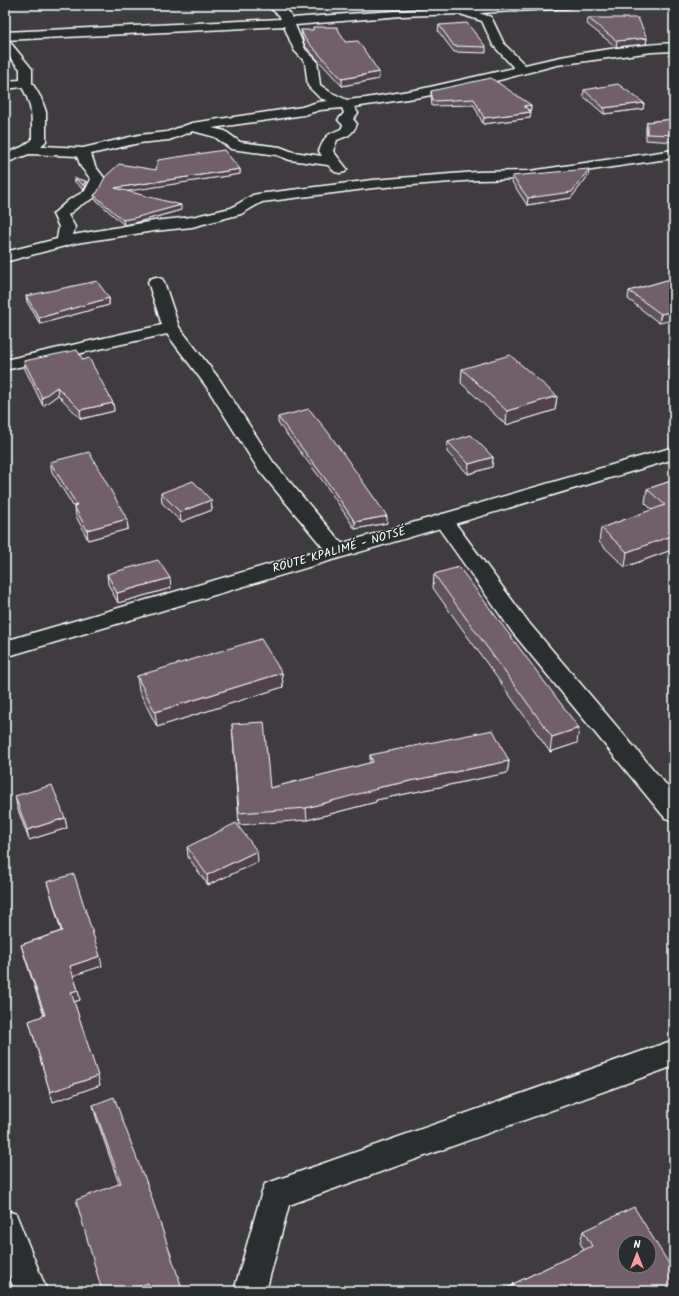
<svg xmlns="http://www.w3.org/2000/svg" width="679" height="1296" font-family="Kalam,sans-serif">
<rect width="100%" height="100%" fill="#3f3c40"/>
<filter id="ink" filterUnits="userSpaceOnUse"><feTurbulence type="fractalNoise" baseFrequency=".025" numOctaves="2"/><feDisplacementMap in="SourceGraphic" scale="8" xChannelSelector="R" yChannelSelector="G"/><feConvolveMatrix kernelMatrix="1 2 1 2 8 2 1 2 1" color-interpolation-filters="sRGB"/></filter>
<g filter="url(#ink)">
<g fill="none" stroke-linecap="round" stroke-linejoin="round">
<g stroke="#fff" stroke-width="3">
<path id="street" d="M266,5C279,5 287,6 292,18C386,11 479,5 574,5L572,7L568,8L479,13L491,17L504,44L525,65C573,53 624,46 674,43V51L652,52L557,65L484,84L421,97L354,107L358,113L353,119L357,124C352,135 348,136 337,140L333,151L347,169L345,172L340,173L335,172L328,165L290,160L277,155L231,149L215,137L193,131L169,140L139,143L91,154L95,166L105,179L96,197L79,206L68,215L75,227L73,235L154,221L192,217L231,208L253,195L258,194L373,180L477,172L530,171L674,150V158L530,179L477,180L373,188L262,202L241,214L192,227L154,231L76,243L5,262V252L57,239L59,227L53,214L69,200L85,191L91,179L81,167L77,156L29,154L5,163V154L22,147L32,140C32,119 33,106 22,87L5,89V81L20,80V69L5,52V40L9,41L32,69V83L41,98L46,112V141L41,146L83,148L139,135L167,132L192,123L302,107L318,102L328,101L320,98L308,86L305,62L294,50L284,26L5,40V32L281,19L279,15ZM460,14L482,21L493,45L514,68L421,89L366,98L347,100L330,92L320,85L317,61L305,49L295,25L401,16ZM342,108L344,113L338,120L343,125L341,129C325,136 326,135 319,151L322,156L293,152L280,147L240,142L225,131L212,128L304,115L320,110Z
M156,277L162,279L164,282L179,327L220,380L273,462L344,546L347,551L344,556L337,557L330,556L258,469L206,386L167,334L5,370V360L162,325L148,282L150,279Z
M443,514L450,516L529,623L674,794V820L665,818L513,633L433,520L436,516Z
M674,1040V1066L289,1205L266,1291H234L261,1195L265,1184Z
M5,1210L16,1214L47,1291H15L5,1266Z"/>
</g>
<g stroke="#fff" stroke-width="3">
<path id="secondary" d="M674,447V459L5,657V641Z"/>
</g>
<use href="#street" fill="#2a2d2e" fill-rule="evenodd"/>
<use href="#secondary" fill="#2a2d2e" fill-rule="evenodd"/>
</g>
<path fill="#61535c" stroke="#fff" d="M588,18L647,38L646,44L616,47L587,24Z
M439,25L486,47V53L454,52L438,31Z
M301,30L345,42L379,79L342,86L305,46L302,37Z
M584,90L644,103L643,109L604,114L583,96Z
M431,91L531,105L530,118L483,124L474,105L432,106L431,96Z
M674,119V142L646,140V128L647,122Z
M240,169V174L126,191L181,210L134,223L124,225L95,199L94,195L97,193L156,170Z
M512,176H588L571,198L527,205L512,182Z
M74,178L86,185L84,190L75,182Z
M667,280L659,323L628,299L629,291Z
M26,296L109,298V305L40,324L27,302Z
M674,356V372L668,366L669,358Z
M83,360L113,403L114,411L81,419L58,395L43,406L25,369L24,361Z
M462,369L557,396L555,410L506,425L461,383Z
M278,417L387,523L355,529L325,484L278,423Z
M448,442L493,457L492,467L468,474L447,452Z
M50,462L127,519L128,529L88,540L76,516L75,509L52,472Z
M674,480V549L625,567L599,542L601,528L652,510L645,503L647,489Z
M161,493L211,500L212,510L181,522L162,503Z
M107,574L171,588L118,603L108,584Z
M434,574L577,743L550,752L433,588Z
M282,673L283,687L157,727L139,691L137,676Z
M232,724L270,788L370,763V755L509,761L507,773L376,800V802L307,820L239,825Z
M15,796L65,818L67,828L29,840L17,807Z
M187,847L258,862L208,885L188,857Z
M47,882L102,966L73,975L78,990L80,1000L74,1002L100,1085L53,1102L29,1021L44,1016L24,955L21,945L61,931L50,892Z
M93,1105L183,1291H102L119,1184L96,1117Z
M583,1231L674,1272L513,1285V1284L584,1250L580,1243Z"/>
<path fill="#4f434b" stroke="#fff" d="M647,38L646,44L616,47L617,41Z
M379,72V79L342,86V79Z
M644,103L643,109L604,114V108Z
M531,105L530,111L524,106Z
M531,112L530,118L483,124L484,118Z
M240,169V174L116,193L115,188Z
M589,169L588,176L571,198L527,205L528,198Z
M86,181V185L84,190L83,185Z
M181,205V210L134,223L124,225L123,220Z
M109,298V305L40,324L39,318Z
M674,311V320L659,323L661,314Z
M57,387L58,395L43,406L42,398Z
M557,396L555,410L506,425L507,411Z
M113,403L114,411L81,419L80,410Z
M493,457L492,467L468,474L469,464Z
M211,500L212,510L181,522L180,512Z
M387,516V523L355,529V522Z
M127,519L128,529L88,540L87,530Z
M674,535V549L625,567L627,552Z
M170,578L171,588L118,603L117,593Z
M282,673L283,687L157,727L155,712Z
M579,728L577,743L550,752L552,737Z
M509,761L507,773L376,800V802L307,820L306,808L376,788Z
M65,818L67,828L29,840L27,830Z
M257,851L258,862L208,885L207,875Z
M100,956L102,966L72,976L70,966Z
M78,990L80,1000L73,1002L71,992Z
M98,1076L100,1085L53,1102L50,1092Z
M148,1283L150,1291H128Z"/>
<path fill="#71606b" stroke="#fff" fill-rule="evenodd" d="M588,18H638L647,38L617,41Z
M467,23L486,47L454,46L439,25Z
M313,27H337L345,42L358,41L379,72L342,79L305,39L301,30H313Z
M491,78L531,105L524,106L531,112L484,118L474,99L433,101L431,91Z
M618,84L644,103L604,108L584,90Z
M674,119V135L647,134V122Z
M224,150L240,169L115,188L181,205L134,218L123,220L94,195L97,193L105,177L119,164L156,170L158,160Z
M589,169L572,192L528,198L512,176Z
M74,178L86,181L83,185Z
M667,280L674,285V311L661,314L629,291Z
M97,281L109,298L39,318L26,296Z
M77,350L83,360L89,358L113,403L80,410L57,387L42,398L24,361Z
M510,355L557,396L507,411L462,369Z
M674,356V361L669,358Z
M309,409L328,432L387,516L355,522L324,477L278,417Z
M471,435L493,457L469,464L448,442Z
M89,452L127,519L87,530L74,506L77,505L50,462Z
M674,480V535L627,552L601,528L665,505L647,489Z
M193,481L211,500L180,512L161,493Z
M158,560L170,578L117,593L107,574Z
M459,567L579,728L552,737L434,574Z
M261,639L282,673L155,712L137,676Z
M264,722L270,788L373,762L370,755L493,730L509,761L376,788L377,789L306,808L239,813L232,724Z
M52,785L65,818L27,830L15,796Z
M236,823L257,851L207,875L187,847Z
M74,874L100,956L70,966L78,990L71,992L98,1076L50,1092L29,1021L45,1015L21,945L62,931L47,882Z
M114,1097L143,1175H144L183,1291H151L148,1283L128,1291H102L76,1200L121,1183L93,1105Z
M634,1207L674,1272V1291H499L514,1285L513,1284L592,1246L583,1231ZM625,1242H649V1266H625Z"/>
</g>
<g text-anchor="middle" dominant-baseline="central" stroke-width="3" stroke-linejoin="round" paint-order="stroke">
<g font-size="12" fill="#fff" stroke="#2a2d2e">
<text transform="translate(339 550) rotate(-16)">ROUTE KPALIMÉ - NOTSÉ</text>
</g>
</g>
<rect width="679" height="1296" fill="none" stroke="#2a2d2e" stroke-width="20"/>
<rect x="10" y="10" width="659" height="1276" fill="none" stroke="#fff" stroke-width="1.5" filter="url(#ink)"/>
<g transform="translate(637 1254)"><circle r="19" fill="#2a2d2e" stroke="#7f8182"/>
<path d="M0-3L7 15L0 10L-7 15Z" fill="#ff9aa2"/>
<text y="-6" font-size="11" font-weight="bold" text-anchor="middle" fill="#ffffff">N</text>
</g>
</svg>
